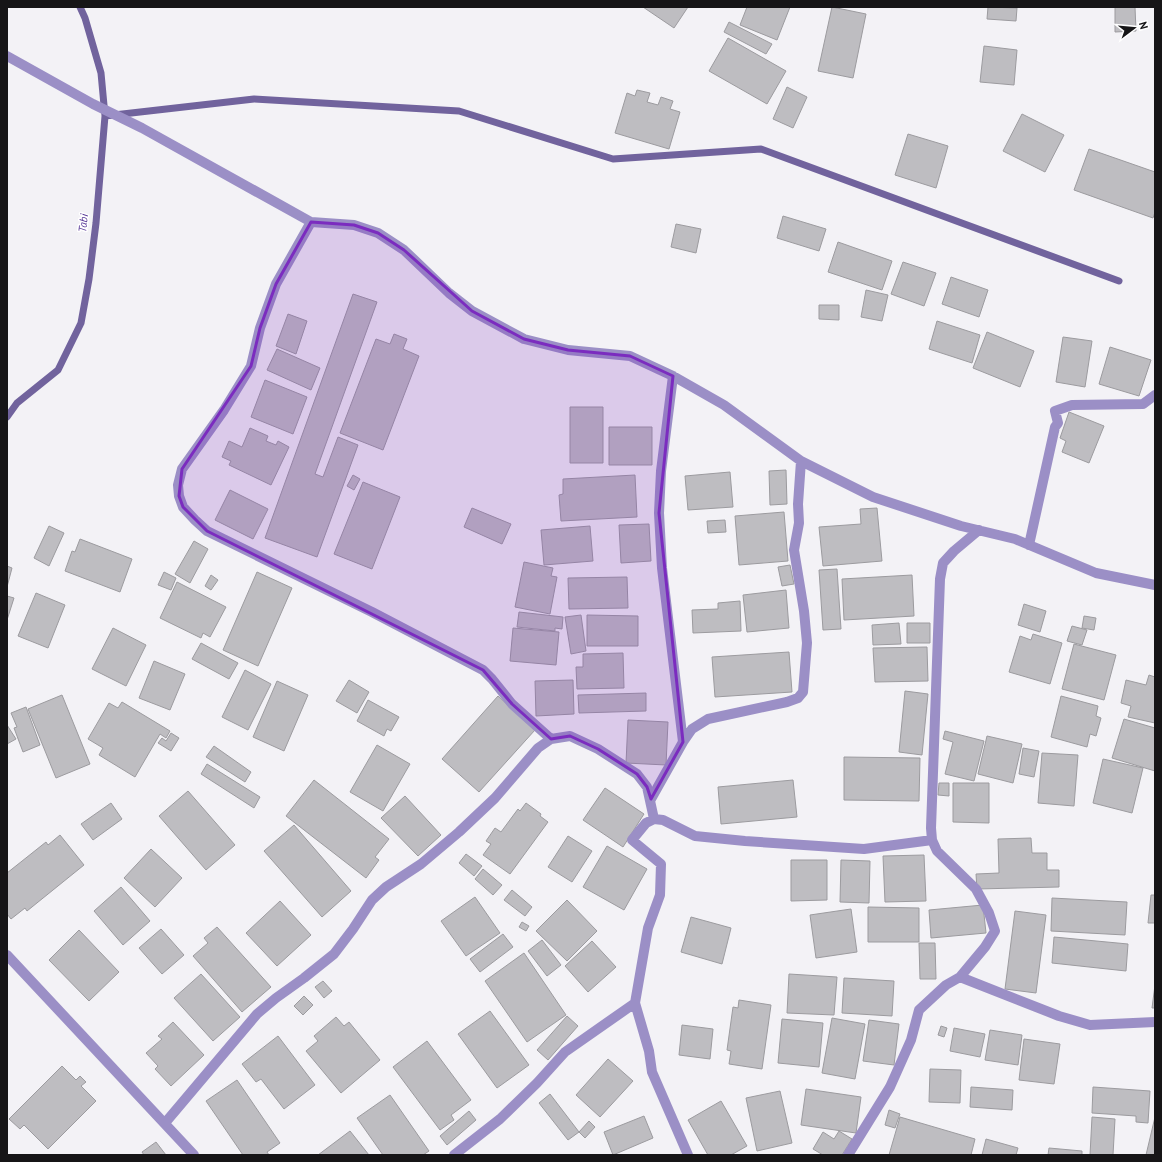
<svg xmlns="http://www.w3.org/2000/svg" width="1162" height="1162" font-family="'PT Sans',sans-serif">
<rect width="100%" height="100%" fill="#f3f2f6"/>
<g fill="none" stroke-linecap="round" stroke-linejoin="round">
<path stroke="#71639d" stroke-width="7" d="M105,116L254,99L459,111L613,159L761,149L1119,281
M7,417L17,403L58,370L81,323L89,279L96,223L105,116L101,73L85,18L80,7"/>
</g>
<path fill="#bebdc1" stroke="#9c9b9f" d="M643,7H688L674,28Z
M747,7H790L777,40L740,25Z
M832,7L866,14L853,78L818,71Z
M988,7L1017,8L1016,21L987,19Z
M1115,7H1135L1136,31L1115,32Z
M729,22L772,44L766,54L724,32Z
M728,38L786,71L767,104L709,71Z
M984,46L1017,50L1014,85L980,82Z
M787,87L807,97L793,128L773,119Z
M637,90L650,93L647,102L658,105L661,97L673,101L670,109L680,112L669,149L615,133L627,93L635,96Z
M1022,114L1064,135L1045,172L1003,151Z
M908,134L948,146L936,188L895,175Z
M1089,149L1155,172V212L1153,218L1074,190Z
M783,216L826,229L819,251L777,238Z
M676,224L701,229L696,253L671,247Z
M838,242L892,261L882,290L828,272Z
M903,262L936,273L924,306L891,294Z
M951,277L988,290L979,317L942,304Z
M866,290L888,295L882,321L861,317Z
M353,294L377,302L315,474L323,477L338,437L358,445L317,557L265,538Z
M819,305H839V320L819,319Z
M288,314L307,321L296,354L276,346Z
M937,321L980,335L972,363L929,349Z
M987,332L1034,351L1020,387L973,368Z
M394,334L407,339L403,349L419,356L383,450L340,433L376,339L390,344Z
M1063,337L1092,341L1085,387L1056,382Z
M1110,347L1151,360L1139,396L1099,384Z
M277,349L320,368L311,390L267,370Z
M265,380L307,397L293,434L251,417Z
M570,407H603V463H570Z
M1069,412L1104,426L1089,463L1062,452L1066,441L1060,438Z
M609,427H652V465H609Z
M250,428L268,436L266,441L276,445L278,441L289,447L271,485L229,465L231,461L222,457L229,441L242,447Z
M786,470L787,504L770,505L769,471Z
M730,472L733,507L688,510L685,476Z
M353,475L360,479L354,490L347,486Z
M635,475L637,517L561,521L559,495L563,494V479Z
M363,482L400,497L372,569L334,554Z
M230,490L268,509L253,539L215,520Z
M472,508L511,524L502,544L464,527Z
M877,508L882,561L823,566L819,527L861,524L860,509Z
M784,512L788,561L739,565L735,516Z
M725,520L726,532L708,533L707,521Z
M649,524L651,561L621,563L619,525Z
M49,526L64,533L49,566L34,558Z
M590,526L593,561L544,565L541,530Z
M80,539L132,559L120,592L65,571L72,551L75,552Z
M194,541L208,549L190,583L175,574Z
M524,562L553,568L551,576L557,577L550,614L515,607Z
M790,565L794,584L782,586L778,567Z
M7,566L12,568L7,587Z
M837,569L841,629L823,630L819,570Z
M164,572L176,578L171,590L158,585Z
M257,572L292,588L258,666L223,650Z
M211,575L218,580L211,590L205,586Z
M912,575L914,616L844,620L842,579Z
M627,577L628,608L569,609L568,578Z
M177,582L226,607L210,637L203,633L201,638L160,618Z
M786,590L789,628L747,632L743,595Z
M36,593L65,605L48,648L18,636Z
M7,596L14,598L7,620Z
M740,601L741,631L693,633L692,610L718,609V603Z
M1024,604L1046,611L1040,632L1018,625Z
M519,612L563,617L562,629L555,628V631L517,627Z
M581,615L586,651L571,654L565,617Z
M587,615L638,616V646H587Z
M1084,616L1096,618L1094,630L1082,628Z
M899,623L901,644L873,645L872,625Z
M907,623H930V643H907Z
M1072,626L1087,630L1082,645L1067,641Z
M113,628L146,645L126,686L92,669Z
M513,628L559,632L556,665L510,661Z
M1033,634L1062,643L1050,684L1009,672L1020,636L1031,640Z
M201,643L238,663L229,679L192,659Z
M1074,644L1116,655L1104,700L1062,689Z
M927,647L928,681L875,682L873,648Z
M789,652L792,692L715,697L712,657Z
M623,653L624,688L577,689L576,667H583V654Z
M154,661L185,674L170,710L139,698Z
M245,670L271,684L248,730L222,717Z
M1149,675L1155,677V723L1128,717L1131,706L1121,703L1126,680L1146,685Z
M349,680L369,692L357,713L336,701Z
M573,680L574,714L536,716L535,681Z
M277,681L308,695L284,751L253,737Z
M905,691L928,694L922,755L899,752Z
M646,693V711L579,713L578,695Z
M62,695L90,764L56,778L28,709Z
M498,696L535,730L479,792L442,759Z
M1061,696L1098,706L1096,716L1101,718L1096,736L1090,734L1087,747L1051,737Z
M368,700L399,717L391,731L387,729L384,736L357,721Z
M122,702L170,731L166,738L160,734L135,777L99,755L103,748L88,739L109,703L118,708Z
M26,707L40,745L23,752L14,728L17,727L11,713Z
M1124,719L1155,728V771L1112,758Z
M628,720L668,722L666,765L626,763Z
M7,725L16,739L7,744Z
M945,731L984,741L974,781L945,774L953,742L943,739Z
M171,733L179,738L171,751L158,743L162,738L166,741Z
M987,736L1022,744L1013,783L978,774Z
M377,745L410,764L383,811L350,792Z
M214,746L251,772L245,782L206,757Z
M1023,748L1039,751L1034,777L1019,774Z
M1042,753L1078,755L1074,806L1038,803Z
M844,757L920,758L919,801L844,800Z
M1103,759L1143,768L1132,813L1093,803Z
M207,764L260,797L254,808L201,774Z
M314,780L389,839L375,857L379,860L366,878L286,816Z
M793,780L797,817L721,824L718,787Z
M939,783H949V796L938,795Z
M953,783H989V823L953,822Z
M605,788L644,814L623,847L583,820Z
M188,791L235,845L206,870L159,816Z
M405,796L441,835L418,856L381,818Z
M111,803L122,819L93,840L81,824Z
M526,803L541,814L540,816L548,822L510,874L483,855L491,844L486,841L495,828L501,832L518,809L520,811Z
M294,825L351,891L322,917L264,851Z
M60,835L84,865L27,911L25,908L11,919L7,914V873L46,842L48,845Z
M568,836L592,851L572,882L548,867Z
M1031,838L1032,853H1047V870H1059V887L977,889L976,874L999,873L998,839Z
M607,846L647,869L624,910L583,887Z
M151,849L182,878L155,907L124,878Z
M466,854L482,866L474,876L459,863Z
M924,855L926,901L885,902L883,856Z
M791,860H827V900L791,901Z
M841,860L870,861L869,903L840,902Z
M483,869L502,885L493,895L475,879Z
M121,887L150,921L123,945L94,911Z
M512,890L532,907L525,916L504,900Z
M1151,895H1155V923H1148Z
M475,897L500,933L466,956L441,921Z
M1052,898L1127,902L1125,935L1051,931Z
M567,900L597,931L567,961L536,931Z
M280,901L311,935L277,966L246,933Z
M983,905L986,933L931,938L929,910Z
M868,907L919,908V942H868Z
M851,909L857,952L816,958L810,915Z
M1015,911L1046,915L1036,993L1005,989Z
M691,917L731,928L722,964L681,952Z
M522,922L529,926L526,931L519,927Z
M217,927L271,987L242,1012L193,956L208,943L204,938Z
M161,929L184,955L162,974L139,948Z
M79,930L119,972L89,1001L49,960Z
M503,934L513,947L480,972L470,959Z
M1054,937L1128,944L1126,971L1052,963Z
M542,940L561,965L547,976L528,951Z
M592,941L616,967L588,992L565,966Z
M919,943H935L936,979H920Z
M524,953L566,1015L527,1042L485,981Z
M201,974L240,1017L213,1041L174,998Z
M789,974L837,977L834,1015L787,1013Z
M844,978L894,981L892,1016L842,1013Z
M323,981L332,991L324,998L315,987Z
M1155,985V1008H1152Z
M304,996L313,1005L303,1015L294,1006Z
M739,1000L771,1005L762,1069L729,1064L731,1051L727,1050L733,1007L738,1008Z
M490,1011L529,1065L497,1088L458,1034Z
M567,1016L578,1026L548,1060L537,1050Z
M336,1017L344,1026L349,1022L380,1060L341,1093L306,1051L318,1041L314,1036Z
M832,1018L865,1024L855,1079L822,1073Z
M782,1019L823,1023L819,1067L778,1063Z
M869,1020L899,1024L894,1065L863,1061Z
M173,1022L204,1055L171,1086L155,1069L158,1066L146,1053L162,1039L158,1036Z
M682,1025L713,1029L710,1059L679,1055Z
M941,1026L947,1028L944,1037L938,1035Z
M954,1028L985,1034L980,1057L950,1051Z
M990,1030L1022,1035L1018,1065L985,1060Z
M278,1036L315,1085L284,1109L261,1079L256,1082L242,1064Z
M1024,1039L1060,1044L1054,1084L1019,1080Z
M427,1041L471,1100L451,1115L454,1120L440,1130L393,1067Z
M608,1059L633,1081L600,1117L576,1095Z
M62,1066L76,1080L80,1076L86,1082L81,1086L96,1101L48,1149L24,1125L20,1129L9,1119Z
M930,1069L961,1070L960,1103L929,1102Z
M237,1080L280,1143L267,1152L269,1155H243L206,1101Z
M971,1087L1013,1090L1012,1110L970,1107Z
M1093,1087L1150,1091L1148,1123L1136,1122V1116L1092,1113Z
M806,1089L861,1097L856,1133L801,1125Z
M780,1091L792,1143L757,1151L746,1098Z
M550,1094L579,1132L568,1140L539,1103Z
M390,1095L429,1151L423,1155H383L357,1118Z
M721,1101L747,1146L731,1155H708L688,1120Z
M889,1110L900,1114L895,1128L885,1125Z
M469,1111L476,1120L447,1145L440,1136Z
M644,1116L653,1138L613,1155L604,1132Z
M900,1117L975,1139L971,1155H889Z
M1092,1117L1115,1119L1113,1155H1090Z
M1155,1117V1155H1146Z
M589,1121L595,1127L585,1138L579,1132Z
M350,1131L369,1155H318Z
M839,1131L852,1139L842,1155H823L813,1149L823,1132L834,1139Z
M986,1139L1018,1148L1016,1155H982Z
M156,1142L166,1155H144L142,1152Z
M1049,1148L1082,1151V1155H1048Z"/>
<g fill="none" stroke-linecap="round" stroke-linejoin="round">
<path stroke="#9b8fc6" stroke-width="10" d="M7,56L93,104L142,128L311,222L354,225L378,233L404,250L449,293L472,311L524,339L568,350L630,356L673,376L724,405L801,461L873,497L961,526L1015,539L1096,573L1155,585
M311,222L276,284L260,328L251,366L224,410L182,469L178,485L179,496L183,507L195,520L207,531L372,612L483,670L492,679L512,704L551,739
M673,376L661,471L659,513L662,568L683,742
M1029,545L1055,427L1058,423L1055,411L1072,405L1143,404L1155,395
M651,799L683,742L692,729L708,719L787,702L798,698L803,692L807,643L804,611L794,550L799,523L798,504L801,461
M7,955L194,1155
M960,977L1059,1016L1090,1025L1155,1022
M165,1123L257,1014L276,998L304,978L334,954L353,929L372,900L386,887L421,864L459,832L495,798L538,748L551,739L570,736L598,749L637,774L647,787L654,819
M454,1155L500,1119L537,1083L565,1052L635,1003
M688,1155L652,1072L649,1051L635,1003L648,928L660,895L661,864L632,840L646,823L654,819L663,820L695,836L745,841L864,849L932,840
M848,1155L890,1087L911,1040L919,1010L946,985L960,977L985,947L995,931L989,913L976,889L937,851L932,840L931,828L940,579L943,563L954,551L979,530"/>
</g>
<path fill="#7b2cbf" fill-opacity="0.2" stroke="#7b2cbf" stroke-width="3" stroke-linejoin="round" d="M311,222L354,225L378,233L404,250L472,311L524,339L568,350L630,356L673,376L659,513L683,742L651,799L647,787L637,774L598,749L570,736L551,739L512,704L483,670L207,531L183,507L179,496L182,469L251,366L260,328L276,284Z"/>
<g text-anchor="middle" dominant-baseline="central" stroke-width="3" stroke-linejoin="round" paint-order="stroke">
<g font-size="11" font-style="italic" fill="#563796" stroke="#fff">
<text transform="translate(83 223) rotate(-84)">Tabi</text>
</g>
</g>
<rect width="1162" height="1162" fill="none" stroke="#161517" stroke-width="16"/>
<g transform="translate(1134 28) rotate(74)" stroke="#ffffff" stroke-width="3" paint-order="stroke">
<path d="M0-3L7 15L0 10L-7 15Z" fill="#161517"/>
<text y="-6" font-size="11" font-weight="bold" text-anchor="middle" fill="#161517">N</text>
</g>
</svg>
